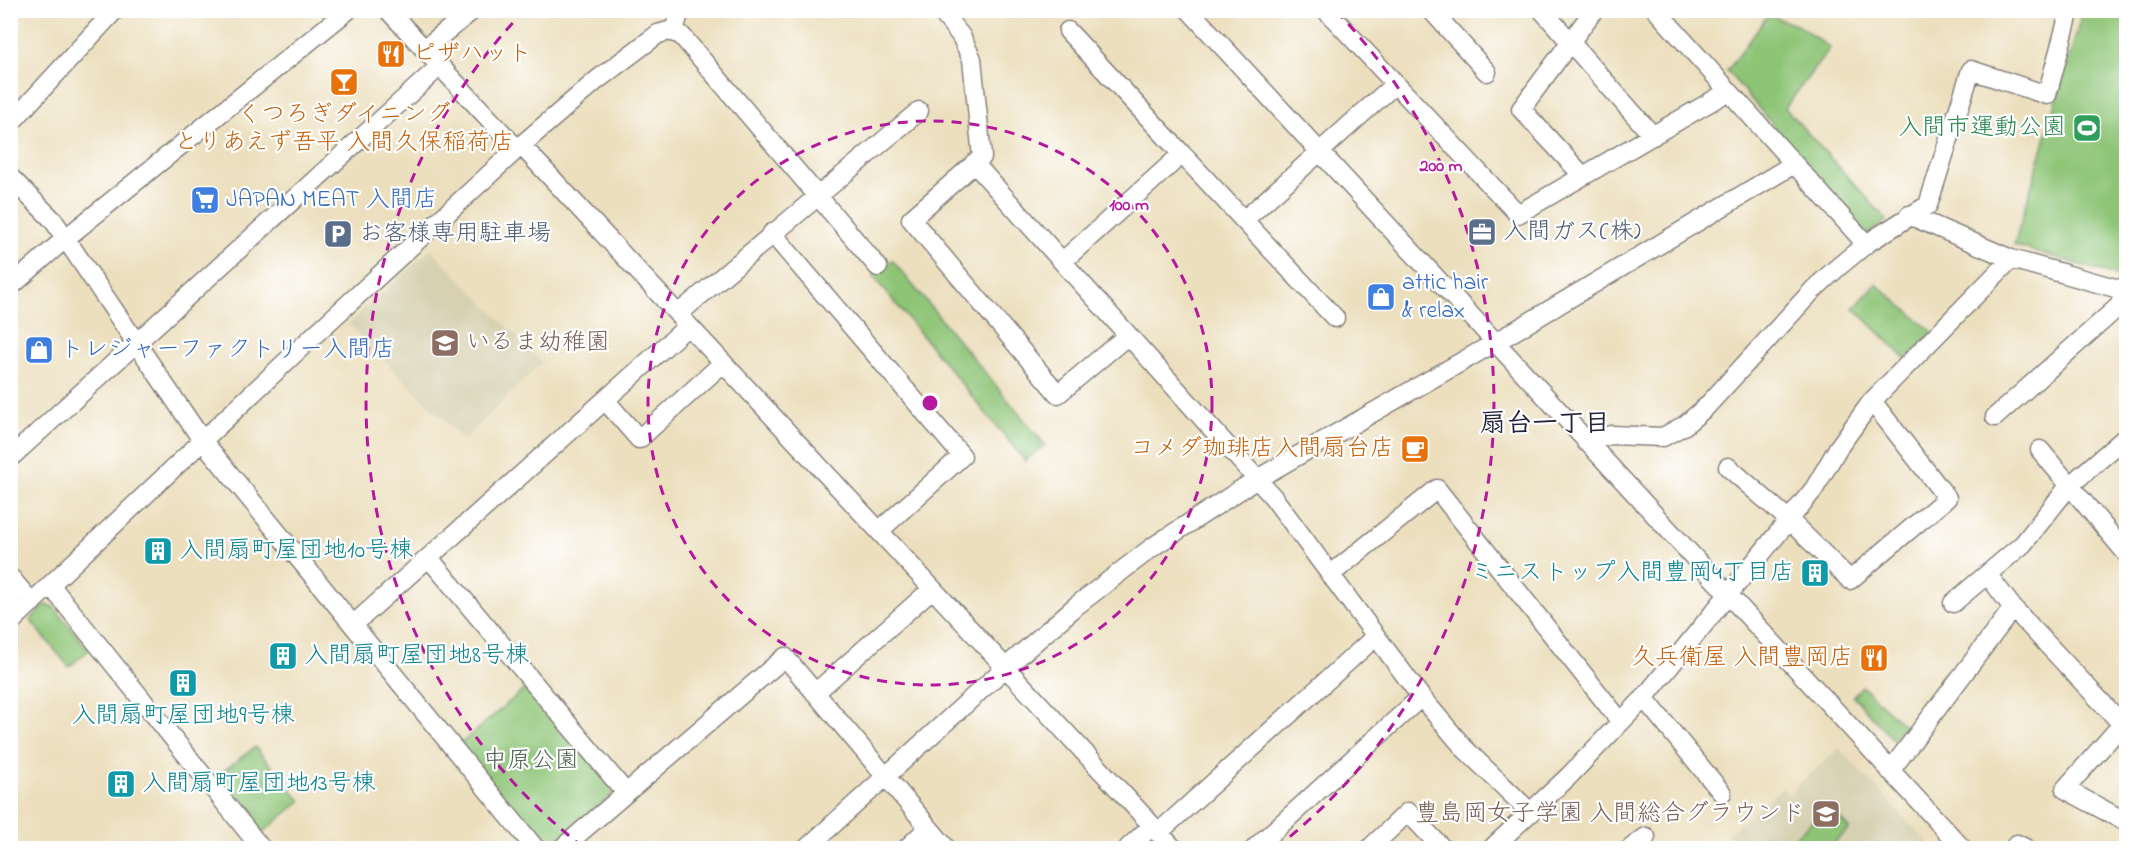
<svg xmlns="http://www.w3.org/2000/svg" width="2137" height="859" font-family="'Indie Flower','Klee One',sans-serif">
<rect width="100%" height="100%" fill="#fff"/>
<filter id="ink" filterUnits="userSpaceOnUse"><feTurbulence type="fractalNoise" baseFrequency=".0167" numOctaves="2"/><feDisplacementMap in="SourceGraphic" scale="12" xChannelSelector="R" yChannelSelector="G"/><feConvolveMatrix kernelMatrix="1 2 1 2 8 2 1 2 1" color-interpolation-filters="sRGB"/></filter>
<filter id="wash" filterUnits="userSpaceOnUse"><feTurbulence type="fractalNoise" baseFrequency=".008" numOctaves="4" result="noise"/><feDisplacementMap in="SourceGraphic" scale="24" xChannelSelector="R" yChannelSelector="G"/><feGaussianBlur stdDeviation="1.35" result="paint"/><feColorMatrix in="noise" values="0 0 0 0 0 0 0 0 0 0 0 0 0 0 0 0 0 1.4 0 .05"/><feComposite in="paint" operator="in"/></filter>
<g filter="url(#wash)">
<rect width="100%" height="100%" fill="#ecdfbe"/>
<path fill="#d7d1b2" d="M431,249L542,362L464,440L348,324Z
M1839,748L1933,848H1741L1727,834L1782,788L1788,794Z"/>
<path fill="#8dc476" stroke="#587358" stroke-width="1.5" d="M2083,11H2126V279L2014,245Z
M1768,15L1799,26L1830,48L1785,108L1887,220L1867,235L1727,71Z
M892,260L1045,445L1025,461L873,276Z
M1876,284L1933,332L1906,359L1854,308Z
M45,605L54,607L89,650L69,667L30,620Z
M529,685L615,792L552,848H543L458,746Z
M1862,686L1912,733L1901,748L1853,696Z
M255,747L301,801L261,834L216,777Z
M1829,806L1849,829L1828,848H1783Z"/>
</g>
<g filter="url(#ink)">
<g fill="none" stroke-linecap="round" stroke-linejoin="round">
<g stroke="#87807c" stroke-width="21">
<path id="minor" d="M388,10L517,149
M940,10L961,36L972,59L982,157L911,219L1058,394L1127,336
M1189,10L1962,848
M1326,10L1518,214L1729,91
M1431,10L1487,72
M1542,10L1653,136
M1656,10L1866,244
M674,31L680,10
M1068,31L1182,154
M424,49L473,10
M10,124L115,10
M521,145L1173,848
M974,163L1273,497L1421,697L1465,749L1531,813
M1583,176L1521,109L1594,10
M10,177L53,220L202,440L535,848
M1909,215L2011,259L2126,291
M1244,220L1394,85
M772,233L962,456L879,531
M1063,261L1182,154L1335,318
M10,287L66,238L348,10
M678,314L919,111
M605,400L639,439L723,363
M1995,417L2119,306L2126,290
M1586,442L1611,435L1663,437L1685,425L1706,407L1813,290L1837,268L1866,244L1928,205L1971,70L2047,95L2070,10
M2040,450L2126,553
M10,458L440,66
M1728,467L1788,519L1850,580L1947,498L1872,401
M429,558L626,793
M1330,575L1437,489L1621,722
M1988,575L2013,608L2123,725
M10,577L32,603
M51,586L261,848
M1953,603L2023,544L2069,486L2126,437
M10,623L311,338L517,149L597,80L658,34L669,31L681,35L878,267
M354,624L688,326
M815,693L932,589
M1644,698L1722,793
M2126,720L2065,789L2126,822
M1890,771L2013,608
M1158,833L1375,637
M562,848L785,657L946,848
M807,848L1005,668L1076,606L1154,546L1257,479L1496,342L1794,164
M907,848L928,828
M1128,848L1152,826
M1255,848L1421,697
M1370,848L1408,812L1442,848
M1492,848L1568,777L1644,698L1814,489L1838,448L1872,401L2011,259
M1631,848L1646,837
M2014,848L2017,844L2025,848"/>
</g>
<use href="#minor" stroke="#fff" stroke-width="18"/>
</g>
</g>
<g fill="none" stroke="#b5179e" stroke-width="3" stroke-dasharray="10 8">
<circle cx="930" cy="403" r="282"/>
<path d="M583 847A564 564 0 0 1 524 11M1336 11A564 564 0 0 1 1277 847"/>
</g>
<defs>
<g id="restaurant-square" transform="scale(1.5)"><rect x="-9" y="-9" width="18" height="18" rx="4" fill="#e8710a" stroke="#fff"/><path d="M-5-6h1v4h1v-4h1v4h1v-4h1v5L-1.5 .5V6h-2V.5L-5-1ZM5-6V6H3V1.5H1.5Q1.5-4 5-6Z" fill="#fff"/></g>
<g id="bar-square" transform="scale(1.5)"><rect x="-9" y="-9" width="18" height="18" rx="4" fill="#e8710a" stroke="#fff"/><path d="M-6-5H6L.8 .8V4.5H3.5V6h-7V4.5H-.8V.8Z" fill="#fff"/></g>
<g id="stadium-square" transform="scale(1.5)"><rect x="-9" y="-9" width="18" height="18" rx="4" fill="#2e9e5b" stroke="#fff"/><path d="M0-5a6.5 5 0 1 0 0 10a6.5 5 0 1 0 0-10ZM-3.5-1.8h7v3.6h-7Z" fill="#fff"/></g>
<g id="supermarket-square" transform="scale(1.5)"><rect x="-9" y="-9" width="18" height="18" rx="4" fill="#3f7fe0" stroke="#fff"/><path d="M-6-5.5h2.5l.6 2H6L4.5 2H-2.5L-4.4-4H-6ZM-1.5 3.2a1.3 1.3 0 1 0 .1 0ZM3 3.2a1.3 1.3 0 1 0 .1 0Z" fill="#fff"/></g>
<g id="office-square" transform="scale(1.5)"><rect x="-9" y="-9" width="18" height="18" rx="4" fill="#5c6f8a" stroke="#fff"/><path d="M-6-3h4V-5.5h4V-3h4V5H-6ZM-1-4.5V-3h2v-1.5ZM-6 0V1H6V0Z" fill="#fff"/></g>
<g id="parking-square" transform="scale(1.5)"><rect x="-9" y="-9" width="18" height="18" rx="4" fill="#5c6f8a" stroke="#fff"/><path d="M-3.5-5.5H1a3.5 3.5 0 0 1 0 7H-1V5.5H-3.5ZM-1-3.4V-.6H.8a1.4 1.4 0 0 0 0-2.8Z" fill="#fff"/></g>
<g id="shop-square" transform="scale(1.5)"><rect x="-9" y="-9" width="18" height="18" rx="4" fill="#3f7fe0" stroke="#fff"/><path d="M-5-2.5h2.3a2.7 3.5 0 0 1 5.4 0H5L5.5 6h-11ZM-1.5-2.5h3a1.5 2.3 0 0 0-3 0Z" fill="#fff"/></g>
<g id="school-square" transform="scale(1.5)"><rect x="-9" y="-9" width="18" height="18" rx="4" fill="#8d6e63" stroke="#fff"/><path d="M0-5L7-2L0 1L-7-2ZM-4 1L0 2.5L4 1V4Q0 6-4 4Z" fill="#fff"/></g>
<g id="cafe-square" transform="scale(1.5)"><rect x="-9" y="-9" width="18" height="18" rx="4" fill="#e8710a" stroke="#fff"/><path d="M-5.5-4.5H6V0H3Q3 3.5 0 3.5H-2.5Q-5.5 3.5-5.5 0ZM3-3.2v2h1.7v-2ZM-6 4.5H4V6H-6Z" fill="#fff"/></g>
<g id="building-square" transform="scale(1.5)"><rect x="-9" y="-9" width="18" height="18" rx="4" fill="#0f9aa8" stroke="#fff"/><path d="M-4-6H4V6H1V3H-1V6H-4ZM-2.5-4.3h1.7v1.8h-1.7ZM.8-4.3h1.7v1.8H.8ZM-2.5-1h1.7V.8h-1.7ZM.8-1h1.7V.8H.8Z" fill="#fff"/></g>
</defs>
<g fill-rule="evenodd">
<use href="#restaurant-square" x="391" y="54"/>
<use href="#bar-square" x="344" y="82"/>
<use href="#stadium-square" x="2087" y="128"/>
<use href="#supermarket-square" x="205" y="200"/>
<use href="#office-square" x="1482" y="232"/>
<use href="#parking-square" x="338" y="234"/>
<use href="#shop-square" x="1381" y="297"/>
<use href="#school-square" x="445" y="343"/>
<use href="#shop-square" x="39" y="350"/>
<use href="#cafe-square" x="1415" y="449"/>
<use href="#building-square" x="158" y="551"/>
<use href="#building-square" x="1815" y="573"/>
<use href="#building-square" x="283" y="656"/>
<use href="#restaurant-square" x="1874" y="658"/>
<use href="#building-square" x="183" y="683"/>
<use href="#building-square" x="121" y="784"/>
<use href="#school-square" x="1826" y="814"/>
</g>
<g text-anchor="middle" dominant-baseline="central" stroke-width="4.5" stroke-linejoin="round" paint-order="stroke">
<g font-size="24" fill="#c56008" stroke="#fff" text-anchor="end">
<text x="412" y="54" text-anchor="start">ピザハット</text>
<text x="344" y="115" text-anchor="middle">くつろぎダイニング<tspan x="344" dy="28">とりあえず吾平 入間久保稲荷店</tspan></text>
<text x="1394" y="449">コメダ珈琲店入間扇台店</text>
<text x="1853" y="658">久兵衛屋 入間豊岡店</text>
</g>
<g font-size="24" fill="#27864d" stroke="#fff" text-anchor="end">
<text x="2066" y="128">入間市運動公園</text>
</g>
<g font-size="24" fill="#366cbe" stroke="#fff" text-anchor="start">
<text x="226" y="200">JAPAN MEAT 入間店</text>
<text x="1402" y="283">attic hair<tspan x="1402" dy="28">&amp; relax</tspan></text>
<text x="60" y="350">トレジャーファクトリー入間店</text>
</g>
<g font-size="24" fill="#4e5e75" stroke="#fff" text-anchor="start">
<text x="1503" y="232">入間ガス(株)</text>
<text x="359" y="234">お客様専用駐車場</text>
</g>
<g font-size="24" fill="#785e54" stroke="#fff" text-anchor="start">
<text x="466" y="343">いるま幼稚園</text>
<text x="1805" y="814" text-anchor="end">豊島岡女子学園 入間総合グラウンド</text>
</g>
<g font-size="24" fill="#0d838f" stroke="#fff" text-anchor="start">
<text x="179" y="551">入間扇町屋団地10号棟</text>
<text x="1794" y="573" text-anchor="end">ミニストップ入間豊岡4丁目店</text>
<text x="304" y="656">入間扇町屋団地8号棟</text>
<text x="183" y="716" text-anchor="middle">入間扇町屋団地9号棟</text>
<text x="142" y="784">入間扇町屋団地13号棟</text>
</g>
<g font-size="24" fill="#4d6353" stroke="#fff">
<text x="531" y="761">中原公園</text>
</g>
<g font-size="26" font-weight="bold" fill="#22223b" stroke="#fff">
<text x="1545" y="425">扇台一丁目</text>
</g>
</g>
<circle cx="930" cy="403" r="9" fill="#b5179e" stroke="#fff" stroke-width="3"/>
<g font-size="18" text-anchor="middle" font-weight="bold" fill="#b5179e" stroke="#fff" stroke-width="4.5" stroke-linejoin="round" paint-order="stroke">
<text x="1441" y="171">200 m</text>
<text x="1129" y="210">100 m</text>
</g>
<rect width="2137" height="859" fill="none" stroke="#fff" stroke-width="36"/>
</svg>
